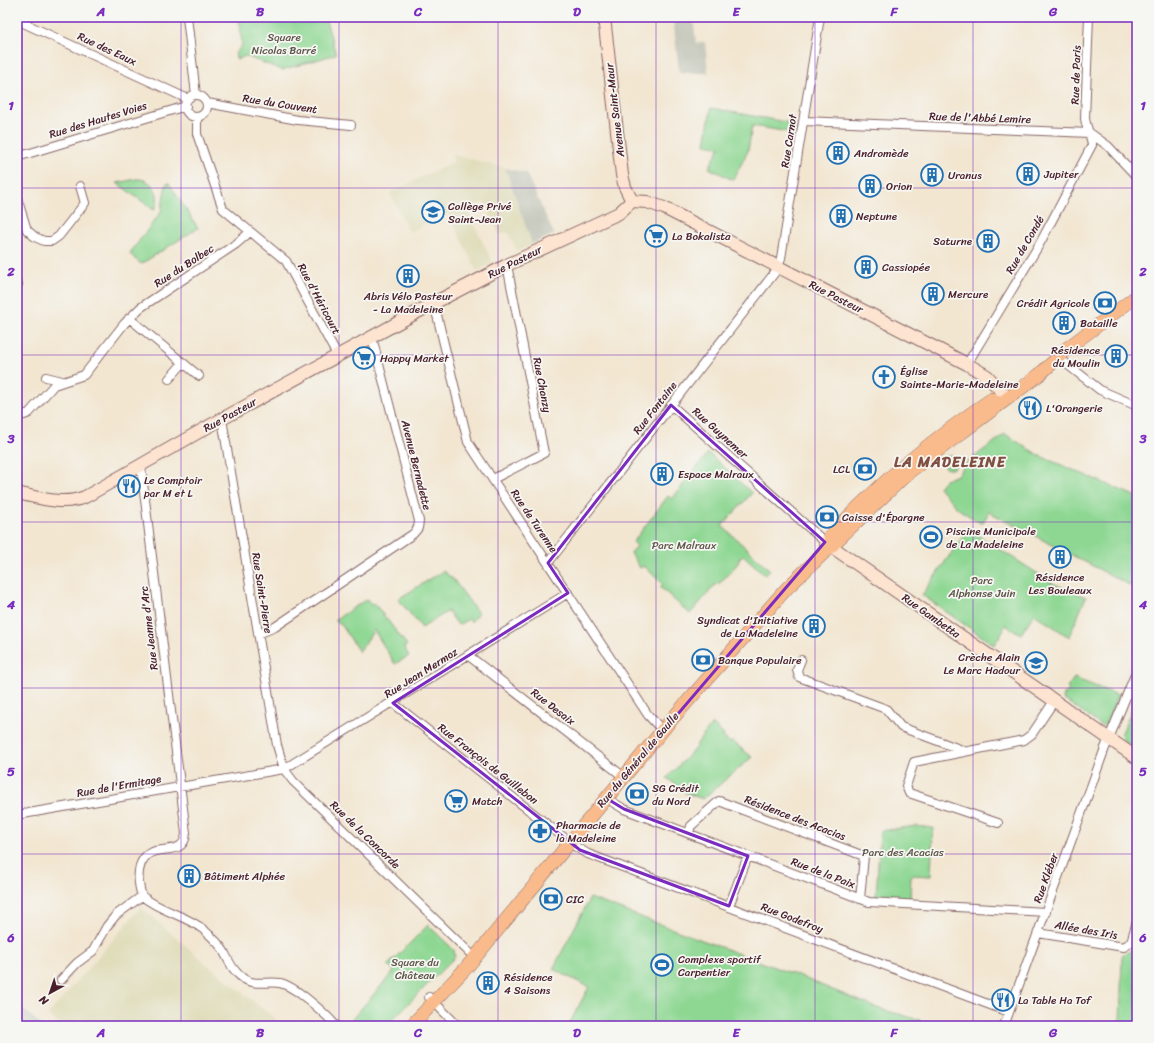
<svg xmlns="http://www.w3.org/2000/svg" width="1154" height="1043" font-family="Sriracha,sans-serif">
<rect width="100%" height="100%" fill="#f6f6f2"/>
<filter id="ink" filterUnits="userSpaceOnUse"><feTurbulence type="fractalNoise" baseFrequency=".025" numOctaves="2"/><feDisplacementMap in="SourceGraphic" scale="8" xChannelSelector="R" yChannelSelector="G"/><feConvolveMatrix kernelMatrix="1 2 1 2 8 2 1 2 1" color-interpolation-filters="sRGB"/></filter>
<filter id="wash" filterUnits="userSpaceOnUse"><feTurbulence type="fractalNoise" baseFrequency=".012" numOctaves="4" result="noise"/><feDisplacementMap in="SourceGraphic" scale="16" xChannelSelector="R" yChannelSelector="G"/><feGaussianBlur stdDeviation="0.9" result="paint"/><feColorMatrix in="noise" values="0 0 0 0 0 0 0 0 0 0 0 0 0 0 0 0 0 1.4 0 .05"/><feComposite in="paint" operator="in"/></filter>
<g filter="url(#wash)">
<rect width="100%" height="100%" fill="#f2e6d1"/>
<path fill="#e0ddbb" d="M451,154L505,168L532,244L517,251L508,232L500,235L484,202L467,210L493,263L477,271L448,213L409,232L390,193L454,161Z
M141,907L209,966L283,1025L299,1026H61L48,1015Z"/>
<path fill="#c4c6b9" d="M673,17H693L696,43L705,42L708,73H679Z
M505,168L526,173L554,234L532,244Z
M17,1005L31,1016L42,1026H17Z"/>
<path fill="#8ed793" stroke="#6c7b5f" d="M239,17H325L336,54L282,70L245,56L237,60L235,54L242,45Z
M711,108L796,124L795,133L752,126L748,151L733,180L709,168L720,147L705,144Z
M136,179C153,178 163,196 154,210L117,183Z
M169,183L198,228L141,264L131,255L130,253L161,212L166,184Z
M1005,434L1040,456L1137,497V589L989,512L983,523H980L957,508L939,487L945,480L958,475L965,464Z
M708,453L752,493L722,526L770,570L765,575L743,555L738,560L739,562L719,584L717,583L690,614L660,587L663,584L644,566L640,568L631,553L637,546L633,542L668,496L672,499Z
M943 462a7 7 0 1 1 14 0a7 7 0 1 1-14 0Z
M968,529L1054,584L1086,597L1069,637L1034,614L1021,634L1005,625L1003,629L1004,630L994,645L922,595Z
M443,571L453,579L478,613L471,622L469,619L458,625L448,611L422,628L398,599Z
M367,599L371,605L374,603L407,645L404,647L409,656L395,664L374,630L359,652L341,624L335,620Z
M1074,678L1118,695L1105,725L1102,726L1063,699L1064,693L1066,694L1069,690L1067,688Z
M1134,704L1137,706V750L1124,741L1121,735Z
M712,724L724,735L723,737L730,743L732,741L752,757L703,799L686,793L667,778L697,746L696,745Z
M916,826L933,828L931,876L911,875L910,898L876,897L880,831Z
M590,898L806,979L877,1008L920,1020V1026H568L589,987L553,969Z
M428,925L454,950L455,957L390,1022H375L370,1026H346L394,971L388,965Z
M1137,935V1026H1120L1122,954C1133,953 1135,944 1137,935Z"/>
</g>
<g filter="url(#ink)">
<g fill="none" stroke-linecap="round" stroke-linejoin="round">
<g stroke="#856565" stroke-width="10">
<path id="street" d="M187,17L196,95
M17,20L188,99
M185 106a11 11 0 1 1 22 0a11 11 0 1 1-22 0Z
M207,103L298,120L351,125
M197,117V134L223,209L286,261L338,357
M804,121L1090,133L1108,146L1137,177
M17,157L186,106
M17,198L27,230L35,237L44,241H52L59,236L85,203L80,186
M17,284H18
M434,303L468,442L648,715L662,730
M129,318L199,376
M1059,358L1100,390L1137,406
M967,364L1039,245L1092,145C1091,135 1086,128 1085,118L1089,17
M46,377L62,381
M169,379L183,363
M671,405L825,542
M17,411L24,415L29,413L54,385L84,375L124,324L140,308L236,244L250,232
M222,419L277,745L284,769L293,781L475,958
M141,467L186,833C185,852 169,848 155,851C135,857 137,881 142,896C161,912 186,915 204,930C211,936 218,942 223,950C229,961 233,972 244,979C255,986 268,981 280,983C295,986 326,1014 336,1026
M493,479L544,453L507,265
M548,563L776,271L781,258L820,17
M258,634L275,627L413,534L418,528L419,521L372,337
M469,656L624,777
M801,660L797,670L799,677L886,709L901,727L962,750
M393,703L576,847L588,854L1009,1012
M606,798L624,809L869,902L1046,912
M17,815L284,769L568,593
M998,823L909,793L906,786L914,762L1024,740L1032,734L1054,701
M689,833L691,826L719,801L864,856L860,899
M729,906L748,856
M1038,933L1124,947L1131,942L1137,921
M61,980L77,963L93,951L107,926L116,915L142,896
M429,997L458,1026
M1004,1026L1105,748L1137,670"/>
</g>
<g stroke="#856565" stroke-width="14">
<path id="secondary" d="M604,17L622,175L625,187L632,201
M632,201L647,202L664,208L967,364L987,376L1008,398
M17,493C40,498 62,506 85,497L211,425L434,303L507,265L619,213L632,201
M825,542L1137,758"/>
</g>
<g stroke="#856565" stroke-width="14">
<path id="primary" d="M1066,349L1137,296
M830,536C879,483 933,439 992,399
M411,1026L467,967L666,726L787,588L909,472L1039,375L1073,344"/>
</g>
<use href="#street" stroke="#fff" stroke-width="8"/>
<use href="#secondary" stroke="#fde4d1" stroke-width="12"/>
<use href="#primary" stroke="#fabb8c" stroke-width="13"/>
<path stroke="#4a1f2b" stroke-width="3" d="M17,1018L27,1026"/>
</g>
</g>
<path fill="none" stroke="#7b2cbf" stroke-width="3" stroke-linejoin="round" d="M671,405L825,542L606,798L624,809L748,856L729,906L580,850L393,703L568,593L548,563Z"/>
<path fill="none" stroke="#7b2cbf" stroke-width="1" stroke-opacity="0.55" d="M181,17V1026M339,17V1026M498,17V1026M656,17V1026M815,17V1026M973,17V1026M17,188H1137M17,355H1137M17,522H1137M17,688H1137M17,854H1137"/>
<defs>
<g id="building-ring" transform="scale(1.15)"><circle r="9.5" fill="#f6f6f2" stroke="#1f6fb2" stroke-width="1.5"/><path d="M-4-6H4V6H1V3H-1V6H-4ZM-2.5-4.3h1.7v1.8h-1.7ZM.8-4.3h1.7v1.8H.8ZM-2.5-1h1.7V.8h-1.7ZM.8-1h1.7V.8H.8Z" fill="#1f6fb2"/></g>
<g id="school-ring" transform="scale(1.15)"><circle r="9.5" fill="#f6f6f2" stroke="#1f6fb2" stroke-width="1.5"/><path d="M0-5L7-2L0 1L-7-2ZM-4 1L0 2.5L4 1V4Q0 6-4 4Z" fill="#1f6fb2"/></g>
<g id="supermarket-ring" transform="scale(1.15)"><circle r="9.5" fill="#f6f6f2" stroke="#1f6fb2" stroke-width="1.5"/><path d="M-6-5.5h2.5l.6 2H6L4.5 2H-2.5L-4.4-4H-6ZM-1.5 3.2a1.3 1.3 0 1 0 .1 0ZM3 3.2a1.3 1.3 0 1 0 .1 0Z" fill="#1f6fb2"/></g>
<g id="bank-ring" transform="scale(1.15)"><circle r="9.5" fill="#f6f6f2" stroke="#1f6fb2" stroke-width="1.5"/><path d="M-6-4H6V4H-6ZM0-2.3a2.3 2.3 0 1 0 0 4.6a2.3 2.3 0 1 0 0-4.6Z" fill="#1f6fb2"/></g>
<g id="church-ring" transform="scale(1.15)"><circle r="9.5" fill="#f6f6f2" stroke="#1f6fb2" stroke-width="1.5"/><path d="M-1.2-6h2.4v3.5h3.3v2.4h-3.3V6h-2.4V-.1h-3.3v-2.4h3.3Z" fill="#1f6fb2"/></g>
<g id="restaurant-ring" transform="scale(1.15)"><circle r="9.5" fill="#f6f6f2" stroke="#1f6fb2" stroke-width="1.5"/><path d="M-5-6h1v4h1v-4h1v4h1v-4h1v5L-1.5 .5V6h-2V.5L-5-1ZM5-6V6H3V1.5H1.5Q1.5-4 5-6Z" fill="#1f6fb2"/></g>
<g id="stadium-ring" transform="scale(1.15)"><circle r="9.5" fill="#f6f6f2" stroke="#1f6fb2" stroke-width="1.5"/><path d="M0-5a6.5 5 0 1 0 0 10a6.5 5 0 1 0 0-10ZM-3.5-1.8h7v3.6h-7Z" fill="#1f6fb2"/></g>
<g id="pharmacy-ring" transform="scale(1.15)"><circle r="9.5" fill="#f6f6f2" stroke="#1f6fb2" stroke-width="1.5"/><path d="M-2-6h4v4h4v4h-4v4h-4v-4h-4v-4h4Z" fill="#1f6fb2"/></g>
</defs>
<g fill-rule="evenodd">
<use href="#building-ring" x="838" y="153"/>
<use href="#building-ring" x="1028" y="174"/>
<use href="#building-ring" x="932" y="175"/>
<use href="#building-ring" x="870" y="186"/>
<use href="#school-ring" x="433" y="212"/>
<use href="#building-ring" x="841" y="216"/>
<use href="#supermarket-ring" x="656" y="236"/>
<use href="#building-ring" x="988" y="241"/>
<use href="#building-ring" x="866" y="267"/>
<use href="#building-ring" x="408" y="276"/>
<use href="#building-ring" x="933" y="294"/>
<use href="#bank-ring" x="1105" y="303"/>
<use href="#building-ring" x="1064" y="323"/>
<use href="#building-ring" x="1116" y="356"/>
<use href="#supermarket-ring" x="364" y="358"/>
<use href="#church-ring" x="884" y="377"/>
<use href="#restaurant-ring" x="1030" y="408"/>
<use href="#bank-ring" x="865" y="469"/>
<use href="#building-ring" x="662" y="474"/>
<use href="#restaurant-ring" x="129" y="486"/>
<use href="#bank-ring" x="827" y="517"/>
<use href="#stadium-ring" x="931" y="537"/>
<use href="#building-ring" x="1060" y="557"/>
<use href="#building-ring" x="814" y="626"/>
<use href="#bank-ring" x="703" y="660"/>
<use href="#school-ring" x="1036" y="663"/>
<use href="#bank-ring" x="637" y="794"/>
<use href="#supermarket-ring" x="456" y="801"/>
<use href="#pharmacy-ring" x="540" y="831"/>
<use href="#building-ring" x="189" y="876"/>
<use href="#bank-ring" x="551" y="899"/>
<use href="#stadium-ring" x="662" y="965"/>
<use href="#building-ring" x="488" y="983"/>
<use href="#restaurant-ring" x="1003" y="1000"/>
</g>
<g text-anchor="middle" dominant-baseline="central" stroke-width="3.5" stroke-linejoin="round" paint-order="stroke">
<g font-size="11" fill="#5e564a" stroke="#f6f6f2">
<text x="284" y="37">Square<tspan x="284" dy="13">Nicolas Barré</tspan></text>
<text x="684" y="545">Parc Malraux</text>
<text x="982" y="580">Parc<tspan x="982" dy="13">Alphonse Juin</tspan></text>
<text x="903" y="852">Parc des Acacias</text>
<text x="415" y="962">Square du<tspan x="415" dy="13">Château</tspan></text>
</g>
<g font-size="11" fill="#4a1f2b" stroke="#f6f6f2">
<text transform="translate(107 49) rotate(25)">Rue des Eaux</text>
<text transform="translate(1076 75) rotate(-88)">Rue de Paris</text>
<text transform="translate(280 104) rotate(9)">Rue du Couvent</text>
<text transform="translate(615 110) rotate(-97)">Avenue Saint-Maur</text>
<text transform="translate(980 118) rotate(2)">Rue de l'Abbé Lemire</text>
<text transform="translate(98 120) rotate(-17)">Rue des Hautes Voies</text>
<text transform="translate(789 141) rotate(-81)">Rue Carnot</text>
<text transform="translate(1025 245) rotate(-60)">Rue de Condé</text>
<text transform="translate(515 262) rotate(-27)">Rue Pasteur</text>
<text transform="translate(184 266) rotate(-33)">Rue du Bolbec</text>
<text transform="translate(836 297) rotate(27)">Rue Pasteur</text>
<text transform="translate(319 299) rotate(62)">Rue d'Héricourt</text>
<text transform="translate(542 385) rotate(79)">Rue Chanzy</text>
<text transform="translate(655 408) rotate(-52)">Rue Fontaine</text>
<text transform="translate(230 415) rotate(-29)">Rue Pasteur</text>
<text transform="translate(720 433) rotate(42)">Rue Guynemer</text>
<text transform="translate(416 465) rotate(76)">Avenue Bernadette</text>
<text transform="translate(534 521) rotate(56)">Rue de Turenne</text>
<text transform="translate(262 593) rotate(81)">Rue Saint-Pierre</text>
<text transform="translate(931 616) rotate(35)">Rue Gambetta</text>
<text transform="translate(149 628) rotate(-97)">Rue Jeanne d'Arc</text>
<text transform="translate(421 673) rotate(-32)">Rue Jean Mermoz</text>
<text transform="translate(553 707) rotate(38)">Rue Desaix</text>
<text transform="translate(638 760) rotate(-50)">Rue du Général de Gaulle</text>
<text transform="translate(488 764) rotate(38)">Rue François de Guillebon</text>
<text transform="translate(119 786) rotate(-10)">Rue de l'Ermitage</text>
<text transform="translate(795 818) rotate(21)">Résidence des Acacias</text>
<text transform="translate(365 835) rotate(44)">Rue de la Concorde</text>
<text transform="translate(823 873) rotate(21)">Rue de la Paix</text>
<text transform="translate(1046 878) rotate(-70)">Rue Kléber</text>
<text transform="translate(792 918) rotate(21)">Rue Godefroy</text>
<text transform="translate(1086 930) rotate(10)">Allée des Iris</text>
</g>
<g font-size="11" fill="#4a1f2b" stroke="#f6f6f2" text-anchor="start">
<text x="854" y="153">Andromède</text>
<text x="1044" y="174">Jupiter</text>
<text x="948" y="175">Uranus</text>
<text x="886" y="186">Orion</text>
<text x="448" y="206">Collège Privé<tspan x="448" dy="13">Saint-Jean</tspan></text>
<text x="856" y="216">Neptune</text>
<text x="672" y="236">La Bokalista</text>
<text x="972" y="241" text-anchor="end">Saturne</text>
<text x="882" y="267">Cassiopée</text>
<text x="948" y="294">Mercure</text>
<text x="408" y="296" text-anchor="middle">Abris Vélo Pasteur<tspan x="408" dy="13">- La Madeleine</tspan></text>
<text x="1090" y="303" text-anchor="end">Crédit Agricole</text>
<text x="1080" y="323">Bataille</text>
<text x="1100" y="350" text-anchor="end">Résidence<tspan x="1100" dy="13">du Moulin</tspan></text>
<text x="380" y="358">Happy Market</text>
<text x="900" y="371">Église<tspan x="900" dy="13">Sainte-Marie-Madeleine</tspan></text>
<text x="1046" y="408">L'Orangerie</text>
<text x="850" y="469" text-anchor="end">LCL</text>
<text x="678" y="474">Espace Malraux</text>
<text x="144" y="480">Le Comptoir<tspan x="144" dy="13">par M et L</tspan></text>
<text x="842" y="517">Caisse d'Épargne</text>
<text x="946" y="531">Piscine Municipale<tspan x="946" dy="13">de La Madeleine</tspan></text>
<text x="1060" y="577" text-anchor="middle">Résidence<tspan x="1060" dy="13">Les Bouleaux</tspan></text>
<text x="798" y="620" text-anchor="end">Syndicat d'Initiative<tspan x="798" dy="13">de La Madeleine</tspan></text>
<text x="1020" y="657" text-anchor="end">Crèche Alain<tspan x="1020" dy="13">Le Marc Hadour</tspan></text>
<text x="718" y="660">Banque Populaire</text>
<text x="652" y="788">SG Crédit<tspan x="652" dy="13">du Nord</tspan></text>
<text x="472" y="801">Match</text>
<text x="556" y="825">Pharmacie de<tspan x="556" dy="13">la Madeleine</tspan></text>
<text x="204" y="876">Bâtiment Alphée</text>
<text x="566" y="899">CIC</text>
<text x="678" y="959">Complexe sportif<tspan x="678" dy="13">Carpentier</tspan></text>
<text x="504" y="977">Résidence<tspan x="504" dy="13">4 Saisons</tspan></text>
<text x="1018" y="1000">La Table Ha Tof</text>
</g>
<g font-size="15" font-weight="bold" letter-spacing="1" fill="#814f41" stroke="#f6f6f2">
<text x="950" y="462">LA MADELEINE</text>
</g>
</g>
<rect width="1154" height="1043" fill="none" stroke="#f6f6f2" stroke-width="44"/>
<g transform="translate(50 993) rotate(220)" stroke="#f6f6f2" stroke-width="3" paint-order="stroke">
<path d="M0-3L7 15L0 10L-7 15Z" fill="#4a1f2b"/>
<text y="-6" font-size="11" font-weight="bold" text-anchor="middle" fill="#4a1f2b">N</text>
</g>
<rect x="22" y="22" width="1110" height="999" fill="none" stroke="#7b2cbf" stroke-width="1.5"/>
<g font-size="13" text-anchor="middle" font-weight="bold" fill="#7b2cbf">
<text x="101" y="16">A</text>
<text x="260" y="16">B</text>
<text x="418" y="16">C</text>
<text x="577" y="16">D</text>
<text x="736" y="16">E</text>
<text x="894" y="16">F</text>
<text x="1053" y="16">G</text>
<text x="11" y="110">1</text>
<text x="1143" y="110">1</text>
<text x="11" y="276">2</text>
<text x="1143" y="276">2</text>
<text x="11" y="443">3</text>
<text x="1143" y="443">3</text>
<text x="11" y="609">4</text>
<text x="1143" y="609">4</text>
<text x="11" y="776">5</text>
<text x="1143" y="776">5</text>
<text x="11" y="942">6</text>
<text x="1143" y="942">6</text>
<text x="101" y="1037">A</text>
<text x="260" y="1037">B</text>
<text x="418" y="1037">C</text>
<text x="577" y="1037">D</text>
<text x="736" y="1037">E</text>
<text x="894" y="1037">F</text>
<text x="1053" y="1037">G</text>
</g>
</svg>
